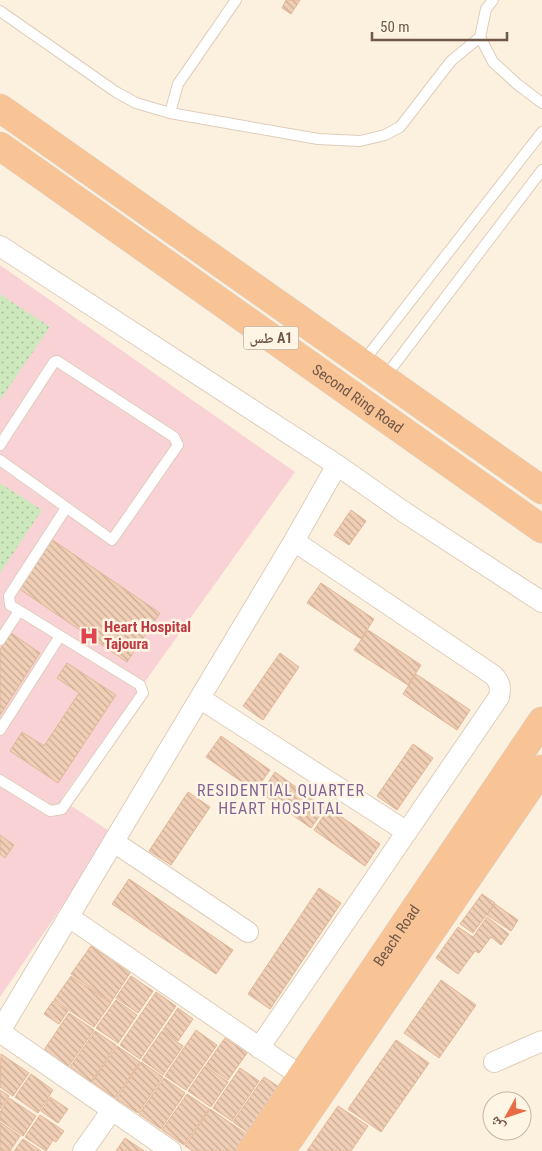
<svg xmlns="http://www.w3.org/2000/svg" width="542" height="1151" font-family="'Roboto Condensed','Noto Naskh Arabic',sans-serif">
<defs>
<pattern id="grass-dots" width="8" height="8" patternUnits="userSpaceOnUse" patternTransform="scale(1.25)"><rect width="8" height="8" fill="#cee8be"/><path d="M2 2h.1M6 6h.1" fill="none" stroke="#acbf9c" stroke-width="1.8" stroke-linecap="round"/></pattern>
<pattern id="building-back-hatch" width="6" height="6" patternUnits="userSpaceOnUse" patternTransform="scale(1.25)"><rect width="6" height="6" fill="#f0cfb6"/><path d="M-1 5l2 2M0 0l6 6M5-1l2 2" fill="none" stroke="#c7ab96"/></pattern>
</defs>
<rect width="100%" height="100%" fill="#fbf1de"/>
<path fill="#f9d2d5" d="M0,265L295,472L61,799L112,833L0,997Z"/>
<path fill="url(#grass-dots)" d="M0,294L50,327L0,400Z
M0,483L42,510L0,573Z"/>
<path fill="url(#building-back-hatch)" stroke="#e3b697" d="M286,0H300L291,14L282,8Z
M351,510L366,521L349,545L334,535Z
M51,539L160,613L127,662L18,588Z
M321,583L374,619L361,639L307,603Z
M368,630L421,665L408,685L354,650Z
M11,633L40,653L0,715V650Z
M280,653L299,667L263,720L243,706Z
M67,663L116,695L58,783L10,751L22,732L44,746L79,693L57,678Z
M416,674L470,710L457,730L403,694Z
M221,736L270,770L255,791L206,757Z
M413,744L433,758L397,810L377,796Z
M275,772L325,808L311,828L261,793Z
M188,792L210,807L171,865L149,851Z
M329,808L380,844L365,866L314,830Z
M0,835L14,845L5,858L0,854Z
M129,879L233,950L216,974L112,904Z
M319,888L341,903L270,1009L248,994Z
M482,894L495,903L473,933L460,924Z
M495,904L518,920L511,931L487,915Z
M487,917L509,934L501,945L491,937L479,953L475,951L458,974L436,958L458,927L473,937Z
M91,946L130,973L111,1002L71,974Z
M71,976L111,1003L94,1027L54,1000Z
M131,976L153,991L138,1013L116,998Z
M441,980L476,1005L439,1058L404,1033Z
M156,992L176,1006L140,1059L120,1045Z
M116,1000L137,1015L118,1043L96,1028Z
M53,1001L68,1011L59,1024L44,1014Z
M178,1008L193,1019L178,1041L163,1030Z
M69,1013L94,1030L68,1067L44,1050Z
M196,1030L217,1045L186,1090L165,1076Z
M95,1031L116,1045L91,1082L70,1067Z
M162,1031L183,1046L163,1075L142,1060Z
M225,1038L247,1053L228,1080L206,1065Z
M396,1040L429,1063L381,1132L348,1109Z
M117,1046L140,1062L115,1098L92,1082Z
M1,1054L29,1073L13,1096L0,1087Z
M141,1062L163,1077L138,1113L116,1099Z
M205,1066L228,1082L211,1107L188,1091Z
M240,1068L259,1081L232,1121L213,1108Z
M31,1074L53,1090L38,1113L15,1097Z
M264,1077L282,1089L250,1134L233,1122Z
M164,1078L185,1093L161,1129L139,1114Z
M0,1090L9,1096L0,1109Z
M187,1094L209,1109L184,1145L162,1130Z
M50,1097L68,1109L58,1123L41,1111Z
M9,1098L36,1116L23,1136L0,1120V1112Z
M338,1106L368,1126L351,1151H307Z
M210,1109L248,1135L237,1151H193L185,1146Z
M40,1115L64,1131L56,1142L53,1140L46,1151L25,1137Z
M0,1122L20,1136L10,1151H0Z
M125,1138L144,1151H116Z
M23,1139L41,1151H14Z"/>
<g fill="none" stroke-linecap="round" stroke-linejoin="round">
<g stroke="#dfcdbb" stroke-width="12">
<path id="service" d="M0,11L116,92L136,103L170,113L318,139L360,141L385,135L400,127L451,61L480,37L486,9L493,0
M480,37L493,62L517,84L542,103
M170,113L178,84L236,0
M363,362L542,132
M385,377L542,170
M0,445L54,362L57,361L174,437L178,445L112,540L0,460
M0,640L19,611
M0,730L60,636
M0,780L50,811L62,809L143,693L140,685L10,605L9,596L66,508"/>
</g>
<g stroke="#dfcdbb" stroke-width="22">
<path id="minor" d="M0,246L337,465L404,512L542,602
M201,699L407,832
M114,842L248,932
M69,917L301,1076
M0,1031L294,541L337,465
M0,1032L171,1151
M259,1048L499,697C501,687 500,682 493,675L294,541
M494,1062L542,1041
M83,1151L112,1110"/>
</g>
<g stroke="#dad3cf" stroke-width="29">
<g id="trunk">
<path d="M0,108L542,490"/>
<path id="s1" d="M0,146L542,529"/>
<path id="s2" d="M251,1151L542,721"/>
<path d="M281,1151L542,769"/>
</g>
</g>
<use href="#service" stroke="#fff" stroke-width="10"/>
<use href="#minor" stroke="#fff" stroke-width="20"/>
<use href="#trunk" stroke="#f8c496" stroke-width="28"/>
</g>
<defs>
<g id="hospital-bare" transform="scale(1.5)"><path d="M-5-5h3v3.5h4V-5h3V5h-3V1.5h-4V5h-3Z" fill="#e0444e" stroke="#fff5e4" stroke-width="2.5" paint-order="stroke"/></g>
</defs>
<g fill-rule="evenodd">
<use href="#hospital-bare" x="89" y="636"/>
</g>
<g text-anchor="middle" dominant-baseline="central" stroke-width="5" stroke-linejoin="round" paint-order="stroke">
<rect fill="#fff5e4" stroke="#9c8676" stroke-width="1" x="243.5" y="326.5" width="55" height="23" rx="4"/>
<g font-size="14" font-weight="bold" fill="#715747">
<text x="271" y="338">طس A1</text>
</g>
<g font-size="15" fill="#715747" stroke="#fff5e4">
<text stroke="none"><textPath href="#s1" startOffset="438">Second Ring Road</textPath></text>
<text stroke="none"><textPath href="#s2" startOffset="260">Beach Road</textPath></text>
</g>
<g font-size="15" font-weight="bold" fill="#be3a42" stroke="#fff5e4" text-anchor="start">
<text x="104" y="627">Heart Hospital<tspan x="104" dy="17">Tajoura</tspan></text>
</g>
<g font-size="16" letter-spacing="1" fill="#856394" stroke="#fff5e4">
<text x="281" y="790">RESIDENTIAL QUARTER<tspan x="281" dy="18">HEART HOSPITAL</tspan></text>
</g>
</g>
<g transform="translate(507 1116) rotate(230)"><circle r="24" fill="#fff5e4" stroke="#c6b6a5"/>
<path d="M0-4L9 19L0 12L-9 19Z" fill="#e56c44"/>
<text y="-8" font-size="14" font-weight="bold" text-anchor="middle" fill="#715747">ش</text>
</g>
<path d="M372 32v8h135v-8" fill="none" stroke="#715747" stroke-width="2.5"/>
<text x="380" y="32" font-size="15" fill="#715747" stroke="#fff5e4" stroke-width="4" paint-order="stroke">50 m</text>
</svg>
